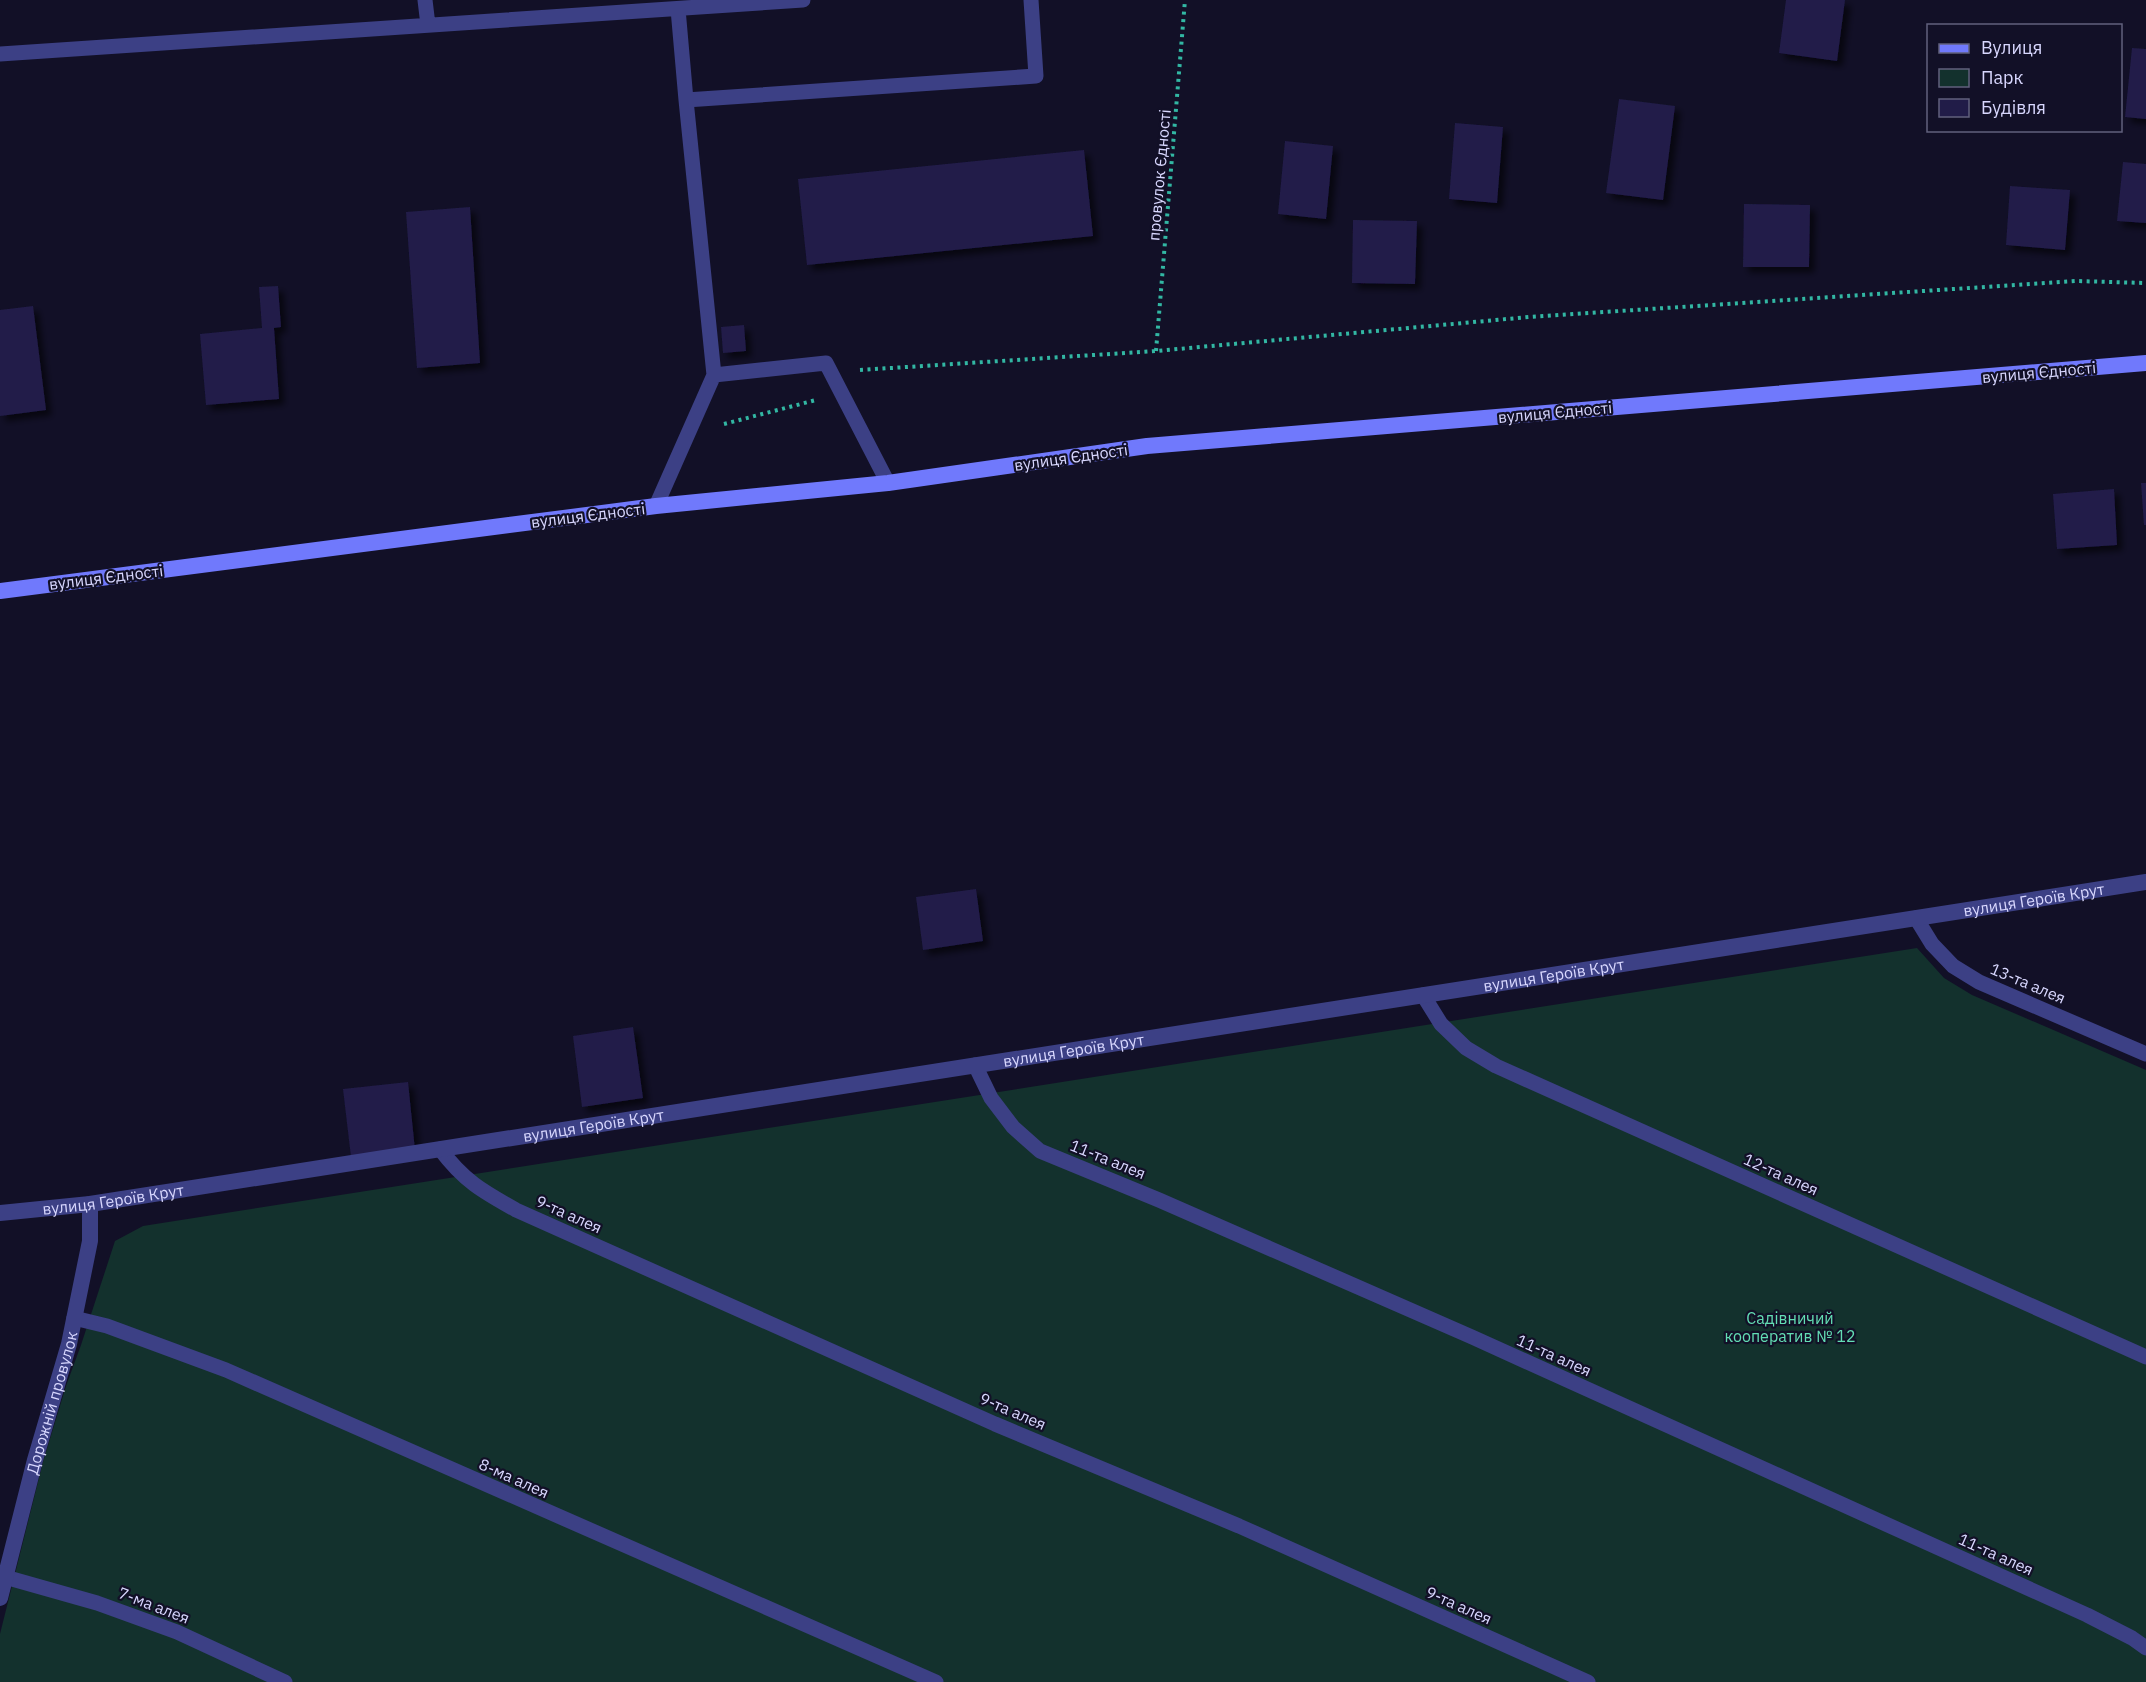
<svg xmlns="http://www.w3.org/2000/svg" width="2146" height="1682" font-family="'IBM Plex Sans',sans-serif">
<defs>
<filter id="shadow"><feDropShadow dx="5.5" dy="5.5" stdDeviation="3" flood-color="#0009"/></filter>
</defs>
<rect width="100%" height="100%" fill="#121027"/>
<path fill="#13312d" d="M1917,948L1944,978L1972,995L2146,1070V1682H0V1634L43,1462L66,1386L81,1345L115,1241L143,1226Z"/>
<path fill="#211c48" filter="url(#shadow)" d="M1786,0H1845L1837,61L1779,53Z
M2132,48L2146,49V119L2125,117Z
M1619,99L1675,106L1663,200L1606,193Z
M1455,123L1503,127L1497,203L1449,199Z
M1285,141L1333,146L1326,219L1278,214Z
M1084,150L1093,236L807,265L798,179Z
M2123,162L2146,164V223L2117,221Z
M2010,186L2070,190L2065,250L2006,245Z
M1744,204L1810,205L1809,267H1743Z
M470,207L480,363L417,368L406,212Z
M1353,220L1417,221L1415,284L1352,283Z
M278,286L281,327L274,328L279,399L206,405L200,334L262,328L259,287Z
M33,306L46,410L0,416V310Z
M744,325L746,351L723,353L721,327Z
M2141,483H2146V525H2144Z
M2114,489L2117,545L2057,549L2053,494Z
M976,889L983,941L923,950L916,897Z
M633,1027L643,1098L582,1107L573,1036Z
M408,1082L415,1150L351,1157L343,1089Z"/>
<g fill="none" stroke-linecap="round" stroke-linejoin="round">
<path stroke="#32b7a3" stroke-width="4" stroke-dasharray="3 4.5" stroke-linecap="butt" d="M1156,351L1185,0
M860,370L1156,351L1529,317L2075,281L2146,283
M724,424L816,400"/>
<path stroke="#3c4085" stroke-width="15" d="M425,0L428,25
M678,9L686,100L714,375
M0,54L803,0
M686,100L1036,76L1031,0
M656,506L714,375L826,363L888,483
M1916,918L1932,944L1953,966L1979,982L2146,1054
M1423,995L1441,1024L1466,1048L1496,1066L2146,1357
M975,1065L991,1098L1013,1127L1040,1151L1159,1200L1472,1337L2087,1615L2132,1638L2146,1648
M440,1149C464,1181 482,1191 516,1210L995,1424L1239,1526L1588,1682
M74,1318L107,1326L226,1370L936,1682
M5,1577L97,1603L177,1632L285,1682"/>
<g stroke="#3c4085" stroke-width="16">
<path id="s1" d="M0,1213L90,1204L2146,882"/>
<path id="s2" d="M0,1598L35,1460L69,1344L90,1241V1204"/>
</g>
<path stroke="#7079fc" stroke-width="16" d="M0,591L656,506L888,483L1147,446L2146,363"/>
</g>
<g text-anchor="middle" dominant-baseline="central" stroke-width="4.5" stroke-linejoin="round" paint-order="stroke">
<g font-size="16" fill="#d8d7fe" stroke="#121027">
<text transform="translate(1159 175) rotate(-85)">провулок Єдності</text>
<text transform="translate(2039 372) rotate(-5)">вулиця Єдності</text>
<text transform="translate(1555 412) rotate(-5)">вулиця Єдності</text>
<text transform="translate(1071 457) rotate(-8)">вулиця Єдності</text>
<text transform="translate(588 515) rotate(-7)">вулиця Єдності</text>
<text transform="translate(106 577) rotate(-7)">вулиця Єдності</text>
<text stroke="none"><textPath href="#s1" startOffset="2058">вулиця Героїв Крут</textPath></text>
<text stroke="none"><textPath href="#s1" startOffset="1572">вулиця Героїв Крут</textPath></text>
<text transform="translate(2028 983) rotate(23)">13-та алея</text>
<text stroke="none"><textPath href="#s1" startOffset="1086">вулиця Героїв Крут</textPath></text>
<text stroke="none"><textPath href="#s1" startOffset="600">вулиця Героїв Крут</textPath></text>
<text transform="translate(1108 1159) rotate(22)">11-та алея</text>
<text transform="translate(1781 1174) rotate(24)">12-та алея</text>
<text stroke="none"><textPath href="#s1" startOffset="114">вулиця Героїв Крут</textPath></text>
<text transform="translate(569 1214) rotate(24)">9-та алея</text>
<text transform="translate(1554 1355) rotate(24)">11-та алея</text>
<text stroke="none"><textPath href="#s2" startOffset="202">Дорожній провулок</textPath></text>
<text transform="translate(1013 1411) rotate(23)">9-та алея</text>
<text transform="translate(514 1478) rotate(24)">8-ма алея</text>
<text transform="translate(1996 1554) rotate(24)">11-та алея</text>
<text transform="translate(154 1605) rotate(21)">7-ма алея</text>
<text transform="translate(1459 1605) rotate(24)">9-та алея</text>
</g>
<g font-size="16" fill="#63deb4" stroke="#121027">
<text x="1790" y="1318">Садівничий<tspan x="1790" dy="18">кооператив № 12</tspan></text>
</g>
</g>
<rect x="1927" y="24" width="195" height="108" fill="#121027" stroke="#61607d" stroke-width="1.5"/>
<rect x="1939" y="44" width="30" height="9" fill="#7079fc" stroke="#61607d" stroke-width="1.5"/>
<text x="1981" y="54" font-size="18" fill="#d8d7fe">Вулиця</text>
<rect x="1939" y="69" width="30" height="18" fill="#13312d" stroke="#61607d" stroke-width="1.5"/>
<text x="1981" y="84" font-size="18" fill="#d8d7fe">Парк</text>
<rect x="1939" y="99" width="30" height="18" fill="#211c48" stroke="#61607d" stroke-width="1.5"/>
<text x="1981" y="114" font-size="18" fill="#d8d7fe">Будівля</text>
</svg>
